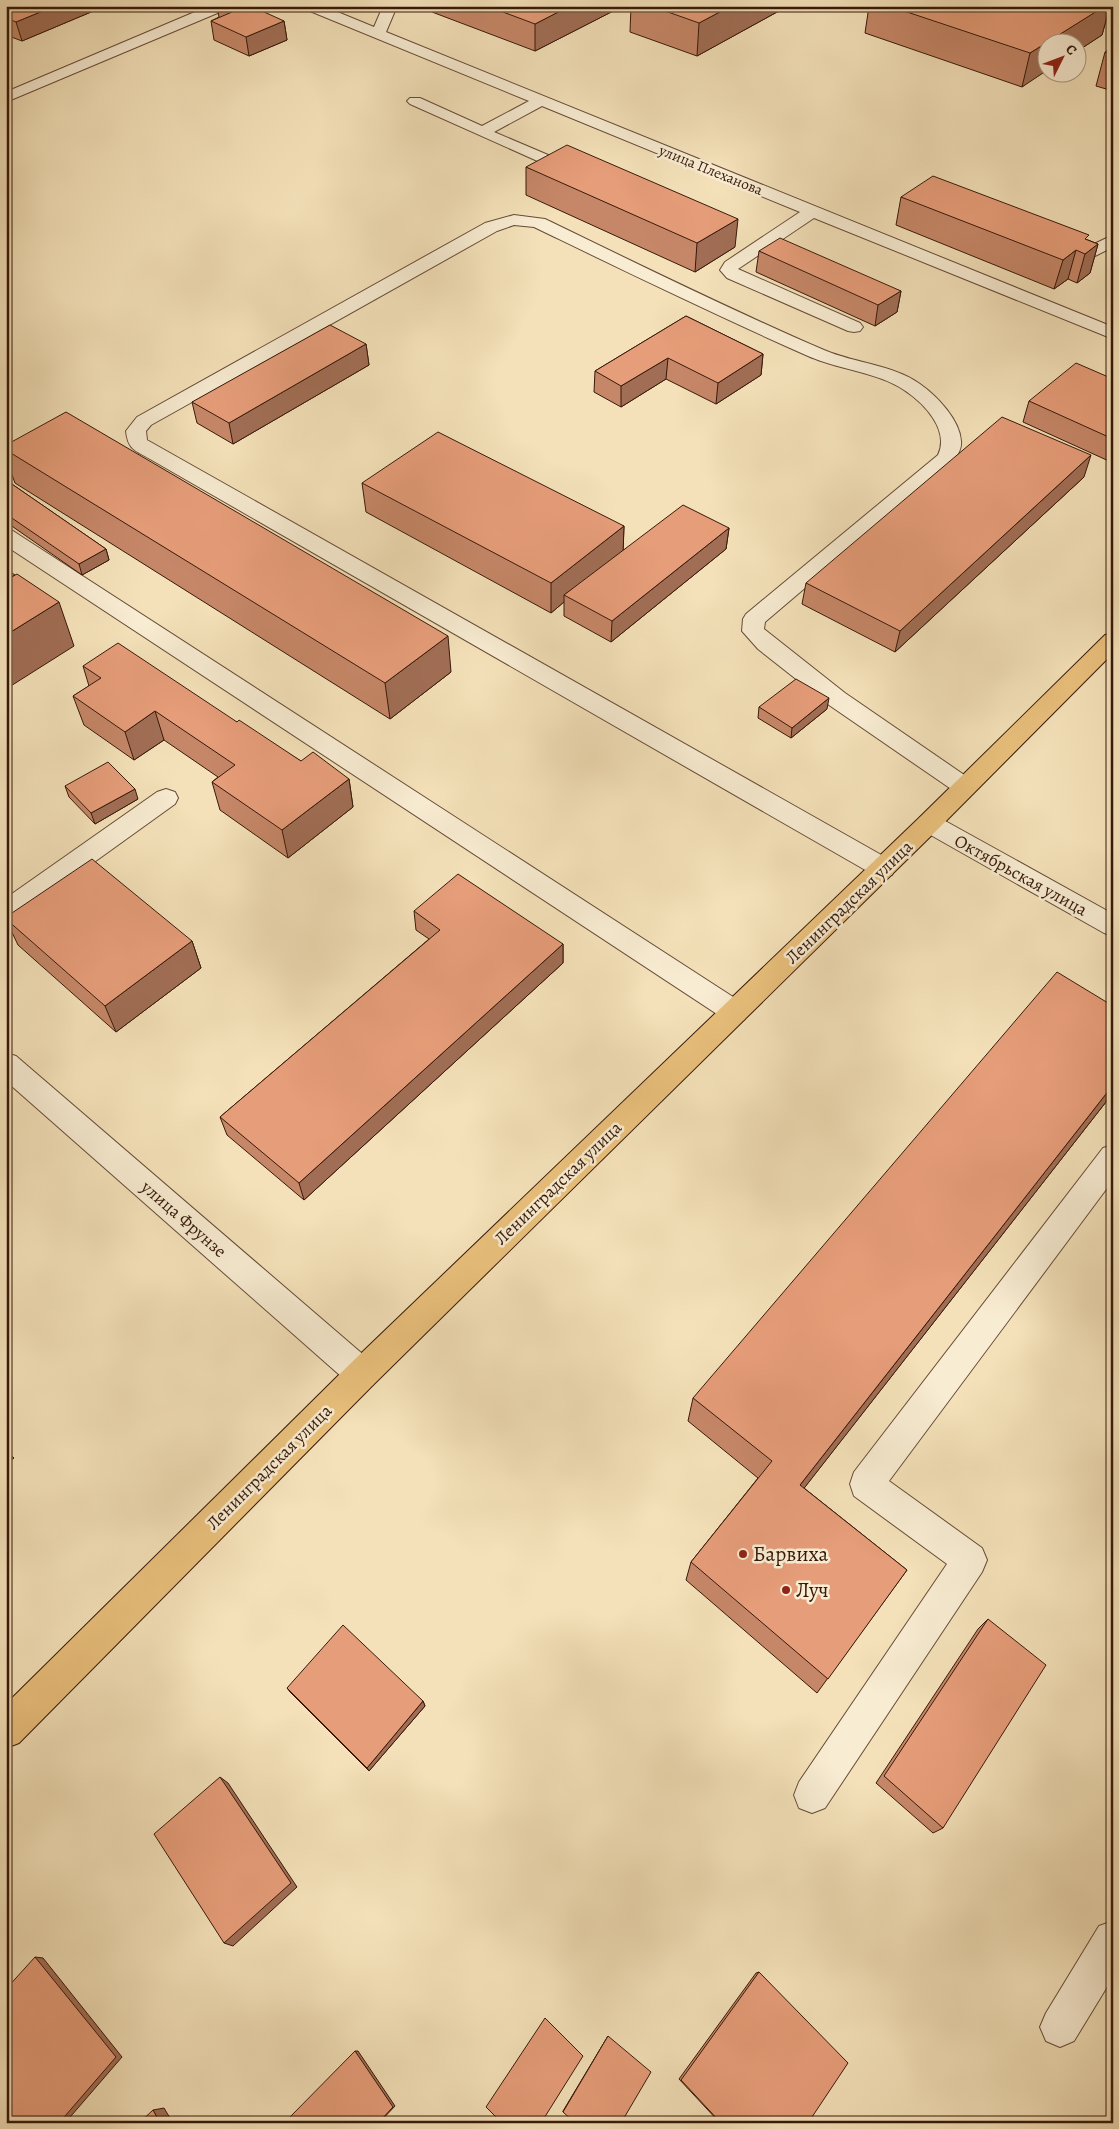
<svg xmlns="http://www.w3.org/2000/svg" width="1119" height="2129" font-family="Alegreya,serif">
<rect width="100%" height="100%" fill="#f4e1b9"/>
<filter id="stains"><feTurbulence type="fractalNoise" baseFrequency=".004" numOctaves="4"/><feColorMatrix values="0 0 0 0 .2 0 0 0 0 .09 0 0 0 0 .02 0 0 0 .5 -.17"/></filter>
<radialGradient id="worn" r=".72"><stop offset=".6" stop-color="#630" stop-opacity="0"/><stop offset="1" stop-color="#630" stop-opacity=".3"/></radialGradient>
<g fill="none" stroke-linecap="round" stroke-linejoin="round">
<g stroke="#664b36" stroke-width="2">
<path id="minor" d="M209,6H229L227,9L6,102V92Z
M303,6H323L374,27L383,6H397L386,32L1113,327V339L814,218L738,269L860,323L863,327L860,331L854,332L848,331L727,278L720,270L725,262L800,212L542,106L494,132L574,166L576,169L574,172H562L410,104L407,101L410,98H420L482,126L529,101L305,9Z
M514,215L545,219C638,264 729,309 824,350C854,363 894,365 920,384C937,396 960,420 961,441C962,449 957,456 953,462L765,622L764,629L845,693L973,781L977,787L973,793L965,796L957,793L829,705L758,649L742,631L743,619L746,614L938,455C950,430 924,403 904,390C880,373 837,369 808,356C715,315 625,271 534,227L514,225L497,231L151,425L146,431L147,440L892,861L895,868L892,875L883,877L874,875L150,459C135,450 128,450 126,431L137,417L485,223Z
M1113,235V247L1095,256L1056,246L1054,242L1056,238L1062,237L1092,245Z
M6,530L13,531L744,1004L748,1012L744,1020L735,1023L726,1020L6,546Z
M166,789L175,792L178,798L175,804L15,919L6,922V898L157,792Z
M929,814L938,817L1113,914V936L1104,933L920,829L917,823L920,817Z
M6,1053L16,1056L373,1363L378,1374L373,1385L362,1389L351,1385L6,1081Z
M1113,1145V1180L889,1481L982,1548L987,1560L982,1572L825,1808L812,1813L799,1808L794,1795L799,1782L947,1564L854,1496L850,1484L854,1472L1103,1148Z
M1113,1921V1977L1074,2041L1060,2047L1046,2041L1040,2027L1046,2013L1099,1926Z"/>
</g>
<g stroke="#37190a" stroke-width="2">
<path id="highway" d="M1113,633V653L938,829L373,1385L19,1743L6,1748V1704L351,1363L920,817L1105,635Z"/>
</g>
<use href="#minor" fill="#f8ecd2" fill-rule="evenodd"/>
<use href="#highway" fill="#eac07c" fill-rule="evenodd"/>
</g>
<path fill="#c68768" stroke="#37190a" d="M6,6H103V7L22,41L6,35Z
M217,6L284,21L287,40L249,56L214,40L211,21L219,17Z
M431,6H623L535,51L432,12Z
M631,6H788L697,56L630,32Z
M869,6H1110L1102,35L1076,52V42L1022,87L865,33Z
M1113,47V91L1096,86L1105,52Z
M526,167L735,247L695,272L526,195Z
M901,197L1088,240L1098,244L1090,273L1077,283L1068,279L1054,289L896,225Z
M759,251L901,291L897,312L875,326L756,272Z
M686,316L763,354L761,375L716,404L666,379L621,407L594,392L595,371Z
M366,344L369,365L233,444L197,423L192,402Z
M1113,379V461L1111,462L1023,422L1029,401Z
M6,445L451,672L390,719L15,483L6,459Z
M1084,477L895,652L802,604L806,583Z
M6,480L106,549L109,560L82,575L6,522Z
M362,483L624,526L623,550L729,528L726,549L611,642L564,616V602L551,613L366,512Z
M83,666L237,722L301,761L349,779L353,807L288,858L220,810L212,782L218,777L164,740L134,760L84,725L73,696L89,686Z
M759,707L827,709L791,738L758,718Z
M65,786L138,799L95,824L69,797Z
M414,911L563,944V963L304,1200L227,1135L220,1117L429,939L416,930Z
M6,917L192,941L201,968L116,1032L18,945L6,920Z
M1113,1093L804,1488L907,1570L817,1693L686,1580L691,1562L758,1478L688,1421L693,1398Z
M988,1619L943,1828L933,1833L876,1783L978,1629Z
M287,1688L423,1701L425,1706L369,1771L290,1692Z
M759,1972L808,2123H720L679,2079L756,1973Z
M608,2036L563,2112V2111Z"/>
<path fill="#a16e55" stroke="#37190a" d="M55,6H103V7L22,41L16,22Z
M570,6H623L535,51V24Z
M731,6H788L697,56L699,23Z
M1105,6H1110L1102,35L1076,52V42H1047Z
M284,21L287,40L249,56L246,37Z
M1046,43V71L1022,87L1030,53Z
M738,219L735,247L695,272L697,243Z
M1098,244L1090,273L1077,283L1085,254Z
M1076,250L1068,279L1054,289L1063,260Z
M901,291L897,312L875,326L878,305Z
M366,344L369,365L233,444L229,423Z
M763,354L761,375L716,404L718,383Z
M668,358L666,379L621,407V386Z
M1091,455L1084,477L895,652L900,631Z
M624,526L623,555L564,595V602L551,613V583Z
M729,528L726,549L611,642L612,621Z
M106,549L109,560L82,575L79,564Z
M59,602L74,646L6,689V635Z
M448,636L451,672L390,719L385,683Z
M829,698L827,709L791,738L792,728Z
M155,711L164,740L134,760L125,732Z
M349,779L353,807L288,858L282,830Z
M135,789L138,799L95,824L91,813Z
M192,941L201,968L116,1032L105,1006Z
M563,944V963L304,1200L299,1183Z
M1113,1085V1093L791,1505L800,1485Z
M6,1450L14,1458L6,1465Z
M423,1701L425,1706L369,1771L367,1768Z
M220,1777L228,1783L297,1887L233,1946L224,1943Z
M35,1957L43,1958L122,2057L65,2123H59Z
M355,2051H358L395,2106L379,2123H378Z
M164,2108L173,2123H160L153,2110Z"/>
<path fill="#e69d79" stroke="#37190a" d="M6,6H55L16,22L6,18Z
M218,6H251L284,21L246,37L211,21L232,12Z
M487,6H570L535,24Z
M651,6H731L699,23Z
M889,6H1105L1030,53Z
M1113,47V55L1105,52Z
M567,145L738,219L697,243L526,167Z
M933,176L1089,235L1085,239L1098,244L1085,254L1076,250L1063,260L901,197Z
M780,238L901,291L878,305L759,251Z
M686,316L763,354L718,383L668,358L621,386L595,371Z
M330,325L366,344L229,423L192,402Z
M1076,363L1113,379V439L1029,401Z
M66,412L448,636L385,683L6,450V445Z
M1002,417L1091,455L900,631L806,583Z
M438,432L624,526L551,583L362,483Z
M6,480L106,549L79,564L6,514Z
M683,505L729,528L612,621L564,595Z
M6,569L15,575L6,580Z
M17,574L59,602L6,635V580Z
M118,643L237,722L239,720L301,761L313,752L349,779L282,830L212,782L235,765L155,711L125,732L73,696L101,678L83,666Z
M796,679L829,698L792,728L759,707Z
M108,762L135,789L91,813L65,786Z
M92,859L192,941L105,1006L6,919V917Z
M458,874L563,944L299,1183L220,1117L440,930L414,911Z
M1057,972L1113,1006V1085L800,1485L907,1570L828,1679L691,1562L772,1461L693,1398Z
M988,1619L1046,1665L943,1828L884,1776Z
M343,1625L423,1701L367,1768L287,1688Z
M220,1777L291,1883L224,1943L154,1834Z
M35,1957L116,2057L59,2123H6V1989Z
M759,1972L848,2063L808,2123H721L681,2080Z
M545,2018L583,2056L541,2123H502L486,2107Z
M608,2036L651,2072L621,2123H575L563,2112Z
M355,2051L393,2107L378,2123H292L289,2118Z
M153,2110L160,2123H139Z"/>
<g fill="#8f2418" stroke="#f8ecd2" stroke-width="2">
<circle cx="743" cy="1554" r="5"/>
<circle cx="786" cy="1590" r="5"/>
</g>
<g text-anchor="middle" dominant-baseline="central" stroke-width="5" stroke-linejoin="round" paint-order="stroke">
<g font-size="15" fill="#37190a" stroke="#f8ecd2">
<text transform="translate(711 170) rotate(22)">улица Плеханова</text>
</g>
<g font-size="18" fill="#37190a" stroke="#f8ecd2">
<text transform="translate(1021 875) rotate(29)">Октябрьская улица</text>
<text transform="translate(849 902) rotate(-44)">Ленинградская улица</text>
<text transform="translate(558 1183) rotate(-44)">Ленинградская улица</text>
<text transform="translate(184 1219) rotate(41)">улица Фрунзе</text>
<text transform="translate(269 1467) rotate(-45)">Ленинградская улица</text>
</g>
<g font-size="21" fill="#37190a" stroke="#f8ecd2" text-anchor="start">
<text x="753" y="1554">Барвиха</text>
<text x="796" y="1590">Луч</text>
</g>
</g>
<rect width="1119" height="2129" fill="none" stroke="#f4e1b9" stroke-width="25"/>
<rect x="8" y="8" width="1104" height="2114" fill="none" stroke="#37190a" stroke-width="2.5"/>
<rect x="12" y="12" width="1094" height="2104" fill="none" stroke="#37190a"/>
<g transform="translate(1062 58) rotate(48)"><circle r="24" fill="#f8ecd2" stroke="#ab9882"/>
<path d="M0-4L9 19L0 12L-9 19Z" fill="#8f2418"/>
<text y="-8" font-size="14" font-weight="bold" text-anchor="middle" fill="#37190a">С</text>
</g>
<rect width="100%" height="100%" filter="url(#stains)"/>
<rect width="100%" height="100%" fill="url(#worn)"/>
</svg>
